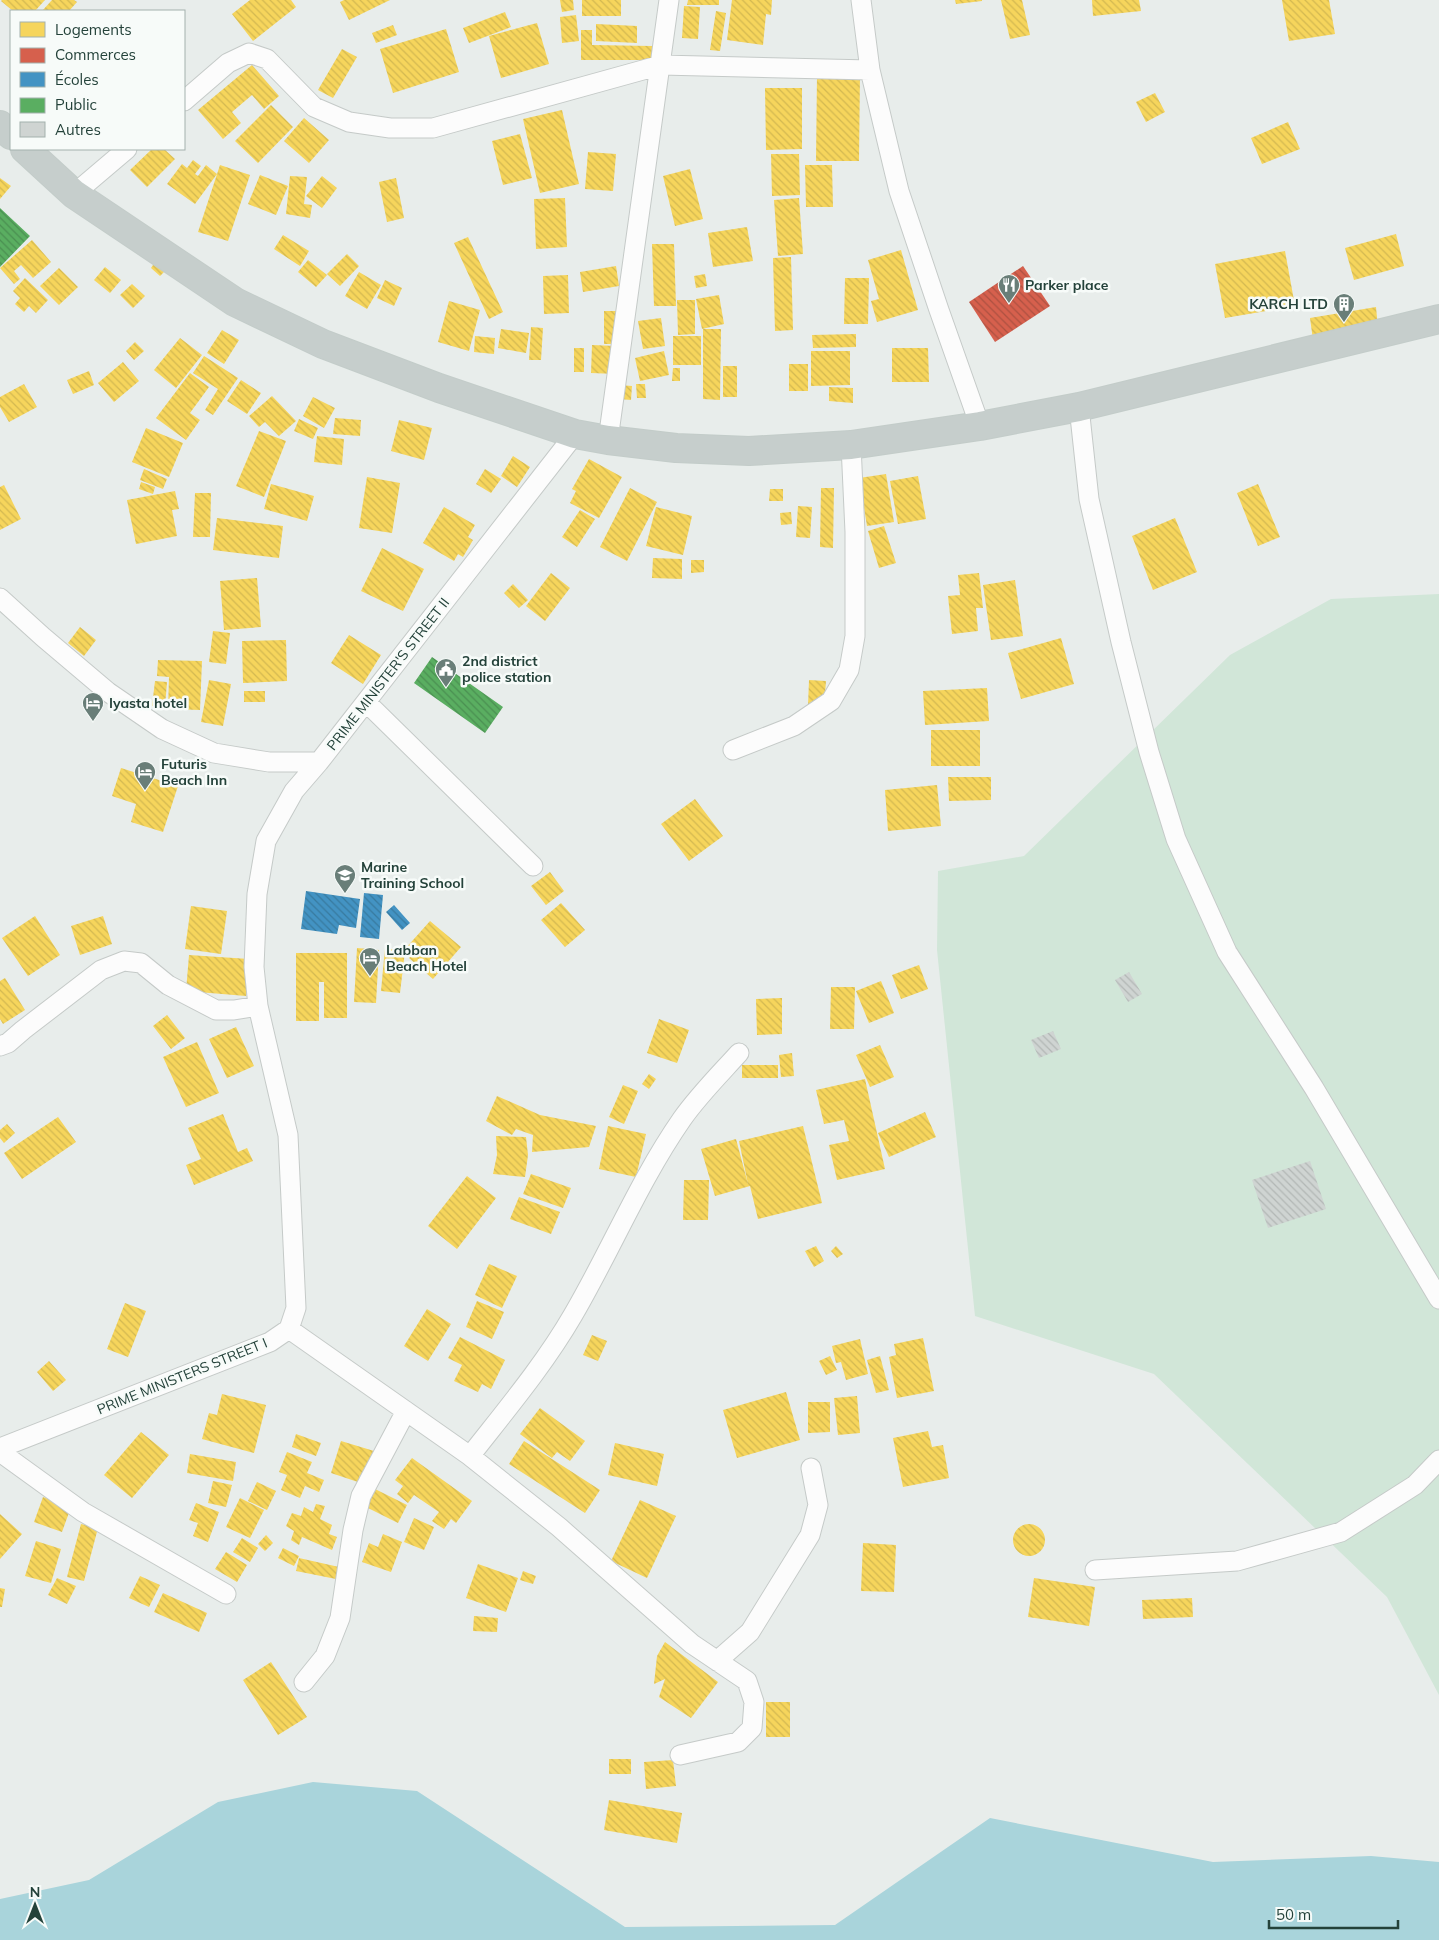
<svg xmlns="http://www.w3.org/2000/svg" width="1439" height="1940" font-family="Mulish,sans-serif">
<defs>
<pattern id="homes-back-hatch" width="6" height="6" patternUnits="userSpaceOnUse" patternTransform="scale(1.25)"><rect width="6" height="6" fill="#f6d55c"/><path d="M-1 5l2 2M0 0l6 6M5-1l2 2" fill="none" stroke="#d3b851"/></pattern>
<pattern id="shops-back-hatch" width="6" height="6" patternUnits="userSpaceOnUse" patternTransform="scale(1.25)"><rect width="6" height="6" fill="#d6604d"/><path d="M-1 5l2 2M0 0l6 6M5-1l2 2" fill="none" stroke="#ad5141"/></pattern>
<pattern id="schools-back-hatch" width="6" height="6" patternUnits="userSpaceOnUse" patternTransform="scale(1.25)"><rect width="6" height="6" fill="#4393c3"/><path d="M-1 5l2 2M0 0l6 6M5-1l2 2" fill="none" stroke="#387a9f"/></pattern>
<pattern id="public-back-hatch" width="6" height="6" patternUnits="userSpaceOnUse" patternTransform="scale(1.25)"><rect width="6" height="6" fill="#5aae61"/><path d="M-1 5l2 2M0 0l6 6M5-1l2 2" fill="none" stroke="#4a8f51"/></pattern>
<pattern id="building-back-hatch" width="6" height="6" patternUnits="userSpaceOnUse" patternTransform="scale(1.25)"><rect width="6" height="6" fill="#cfd4d2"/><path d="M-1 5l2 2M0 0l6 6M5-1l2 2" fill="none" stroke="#b2b7b5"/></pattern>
</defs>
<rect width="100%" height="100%" fill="#e8edeb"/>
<path fill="#d1e6d8" d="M1439,594V1695L1387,1597L1154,1374L975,1316L937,950L938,871L1024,856L1230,655L1331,599Z"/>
<path fill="#a9d4db" d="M313,1782L417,1791L625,1927L835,1925L990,1818L1213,1862L1371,1856L1439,1862V1940H0V1899L89,1880L218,1802Z"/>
<path fill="url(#homes-back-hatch)" d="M2,0H45L35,11H13L1,1Z
M52,0H74L77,2L69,11H42Z
M250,0H291L296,7L253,41L232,14Z
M344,0H390L349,20L340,2Z
M560,0H573L574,10L562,12Z
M582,0H621V16H582Z
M688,0H719V5H687Z
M732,0H772L771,15L766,14L763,45L727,40Z
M955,0H982V1L956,4Z
M1001,0H1022L1030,35L1010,39Z
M1092,0H1139L1141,11L1093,16Z
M1282,0H1329L1335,34L1289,41Z
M684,6L700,7L698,39L682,38Z
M716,11L726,13L720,51L710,50Z
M505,12L511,27L469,43L463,28Z
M576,15L579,41L562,43L560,17Z
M537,23L549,64L501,78L489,36Z
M596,24L637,26V43L596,41Z
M393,25L397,35L376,43L372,33Z
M446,29L459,72L393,93L380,49Z
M581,30H592V45L652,46V60H581Z
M342,49L357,57L333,98L318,90Z
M252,65L279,96L264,109L252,95L232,112L241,123L223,139L198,110Z
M817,75H860L859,161H816Z
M765,88H802V149L766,150Z
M1155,93L1165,112L1146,122L1136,102Z
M271,105L293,127L258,163L235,141Z
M562,110L579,184L540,193L523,119Z
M304,118L329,140L309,163L284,141Z
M1288,122L1300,149L1262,164L1251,138Z
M520,134L532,178L503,185L492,141Z
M152,149H164L175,159L147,187L130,170Z
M588,152L616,154L613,191L585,189Z
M771,154H799L800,195L772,196Z
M193,160L201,166L195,174L198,176L206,165L217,174L195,204L167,184L182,164L187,168Z
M220,165L250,175L228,241L198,232Z
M805,165H832L833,207H806Z
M690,169L703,219L675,226L663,176Z
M260,175L288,186L276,215L248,204Z
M290,176L307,177L304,204L312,205L310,218L286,214Z
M322,176L337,188L322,208L306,196Z
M0,178L11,186L0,199Z
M396,178L404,218L387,222L379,182Z
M565,198L567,247L536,249L534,199Z
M799,198L803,254L778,256L774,200Z
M747,227L753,261L713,267L708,233Z
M1396,234L1404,266L1354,280L1345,248Z
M283,235L309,251L300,266L274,249Z
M468,237L503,312L489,319L454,243Z
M32,240L51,262L33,278L21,265L14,271L20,279L14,284L0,268Z
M652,244H674L676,306H654Z
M901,250L918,310L877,322L871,301L879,299L868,260Z
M1285,251L1295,306L1225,318L1215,264Z
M347,254L359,266L340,286L327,274Z
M791,257L793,330L775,331L773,258Z
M308,260L327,275L316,287L298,272Z
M155,262L165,271L160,276L151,268Z
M616,266L619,286L583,292L580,272Z
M105,267L121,280L110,293L94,280Z
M59,268L78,287L59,305L40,286Z
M359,272L381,285L367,309L345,296Z
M705,274L707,286L696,288L694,276Z
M568,275L569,313L544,314L543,276Z
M25,278L48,300L36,313L29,306L24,312L15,304L20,298L13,291Z
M845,278H869L868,324H844Z
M385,280L402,288L394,306L377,298Z
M132,284L145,296L133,308L120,295Z
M719,295L724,324L702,329L696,299Z
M677,300H695V334L678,335Z
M449,301L480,310L469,351L438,342Z
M1376,307L1378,328L1313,340L1310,318Z
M604,311H618V344H604Z
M661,318L665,346L643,349L638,321Z
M531,327L543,328L541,360H529Z
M501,329L529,333L526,353L498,348Z
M703,329H721L720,400L703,399Z
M222,330L239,340L224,364L207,353Z
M856,334V347L813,348L812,335Z
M475,336L495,338L494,354L474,352Z
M673,336H701V365H673Z
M180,338L202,355L176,388L154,370Z
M135,342L144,351L134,360L126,351Z
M592,345L616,346V374L591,373Z
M574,348H584V372H574Z
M892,348H928L929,382H892Z
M664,351L669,375L640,381L635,358Z
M811,351H850V385L811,386Z
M204,356L238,378L213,415L205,410L218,389L193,373Z
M123,362L139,381L114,402L98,383Z
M789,364H808V391H789Z
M723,366H737V397H723Z
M673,368H680V381H672Z
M89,371L94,385L73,394L67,380Z
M190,373L209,387L190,413L200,420L186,440L156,418Z
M241,380L261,393L247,414L227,401Z
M24,384L37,407L9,422L0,407V397Z
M636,384H645L646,398H637Z
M620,385L632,386L631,400L619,399Z
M829,387L853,388V403L829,401Z
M272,396L296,421L279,436L265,422L259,427L249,416Z
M313,397L335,408L324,428L303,416Z
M335,418L361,420L360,436L333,434Z
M299,419L318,428L313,439L294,431Z
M399,420L432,428L424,460L391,451Z
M146,428L183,443L169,477L132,462Z
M259,431L286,441L264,497L236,486Z
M317,436L344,439L342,465L314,462Z
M513,456L530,467L517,487L501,476Z
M589,459L622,477L599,518L570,503L576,491L572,489Z
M144,469L167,479L163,489L140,480Z
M485,469L501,479L491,493L476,484Z
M886,474L894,522L867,526L859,478Z
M918,476L926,519L898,524L890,481Z
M367,477L400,483L392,533L359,528Z
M141,482L155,487L153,494L139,489Z
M271,484L314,496L307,521L264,509Z
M1258,484L1280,537L1258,546L1237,493Z
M4,485L21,519L0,530V487Z
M630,488L657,502L627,561L600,547Z
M821,488H834L833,548L820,547Z
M770,489H783V501H769Z
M175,491L179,509L172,510L177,536L136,544L127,500Z
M195,493H211L210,537H193Z
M798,506L812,507L810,538L796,537Z
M444,507L475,525L468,537L473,540L463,557L458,554L454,561L423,543Z
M656,507L692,516L683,555L646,546Z
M580,510L595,519L577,547L562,537Z
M791,512L792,524L781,525L780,513Z
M217,518L283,526L279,558L213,550Z
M1175,518L1197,572L1153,590L1132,536Z
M884,526L896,563L879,568L868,531Z
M382,548L424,569L403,611L361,591Z
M653,558L682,559V579L652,578Z
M691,560H704V572L691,573Z
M551,573L570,588L545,621L526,606Z
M979,573L983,608H976L978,631L952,634L948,596L960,595L958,575Z
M257,578L261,627L224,630L220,581Z
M1015,580L1023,636L991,640L983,585Z
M513,584L528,600L519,608L504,593Z
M80,627L96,640L84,656L68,643Z
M213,631L230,633L226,664L209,662Z
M349,635L381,655L363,684L331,663Z
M1061,638L1074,684L1021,699L1008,653Z
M286,640L287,681L243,683L242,641Z
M158,660L202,661L200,710L168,709L169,677L157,676Z
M209,680L231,684L223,726L201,722Z
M809,680L826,681L824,707L808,706Z
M155,681L167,682L165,707L152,706Z
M987,688L989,721L925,725L923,691Z
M244,691H265V702H244Z
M931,730H980V766H931Z
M121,768L178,786L163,832L131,822L136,804L112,796Z
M948,777H991V800L949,801Z
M937,785L941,826L888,831L885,790Z
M695,799L723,836L689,861L661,824Z
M550,872L564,891L546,905L531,886Z
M561,903L585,930L565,947L541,920Z
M191,906L227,911L221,954L185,949Z
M35,916L60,955L28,976L2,938Z
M103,916L112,944L80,955L71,926Z
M430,921L461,947L433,979L409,958L412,955L405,949Z
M357,948L379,950L376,1003L354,1002Z
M385,948L405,951L400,993L381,991Z
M296,953H347V1018H324V982H319V1021H296Z
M189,955L249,959L246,996L186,991Z
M919,965L928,989L901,999L892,975Z
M5,978L25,1010L3,1024L0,1019V981Z
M881,981L894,1013L869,1023L856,991Z
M831,987H855L854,1029H830Z
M782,998V1034L757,1035L756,999Z
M167,1015L185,1038L171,1049L153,1026Z
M659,1019L689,1030L677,1063L647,1053Z
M236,1027L254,1066L227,1078L209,1039Z
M197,1042L219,1093L186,1107L163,1057Z
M880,1045L894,1077L870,1087L856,1055Z
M792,1053L794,1076L781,1077L779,1055Z
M742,1065H778V1078H742Z
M649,1074L656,1079L649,1089L642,1084Z
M865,1079L885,1169L837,1180L829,1145L849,1141L844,1120L824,1124L816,1090Z
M623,1085L638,1091L624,1124L609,1117Z
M497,1096L540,1115L596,1126L589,1147L532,1152L533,1135L516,1129L512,1135L486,1121Z
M925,1112L936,1137L889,1157L878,1133Z
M223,1114L238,1152L247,1148L253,1161L194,1185L186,1165L201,1159L188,1128Z
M58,1117L76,1142L22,1179L4,1153Z
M7,1124L15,1133L4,1143L0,1138V1130Z
M608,1126L646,1134L636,1177L599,1169Z
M803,1126L822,1203L758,1219L750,1186L715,1196L701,1149L736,1139L748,1184L739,1141Z
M496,1136L526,1137L528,1155L525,1177L493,1174L497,1155Z
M531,1174L571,1188L563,1208L523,1194Z
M467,1176L496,1198L457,1249L428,1226Z
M684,1180H709L708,1220H683Z
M519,1197L560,1212L551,1234L510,1219Z
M816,1246L824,1261L814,1267L805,1251Z
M836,1246L843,1254L837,1258L831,1251Z
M489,1264L517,1276L502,1308L475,1295Z
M477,1301L504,1312L492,1339L466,1327Z
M125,1303L146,1311L128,1357L107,1349Z
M427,1309L451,1324L428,1361L404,1346Z
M592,1335L607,1341L598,1361L583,1355Z
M460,1337L505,1360L491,1389L482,1384L478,1392L454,1381L462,1365L448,1358Z
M923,1338L934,1391L897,1398L889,1357L896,1355L894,1344Z
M860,1339L868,1374L846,1380L841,1362L836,1363L832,1346Z
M830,1356L837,1370L826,1375L819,1361Z
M880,1356L889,1390L876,1393L867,1360Z
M49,1361L66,1380L53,1391L37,1372Z
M786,1392L800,1440L737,1458L723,1410Z
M222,1394L266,1405L254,1453L202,1439L209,1413L217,1415Z
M857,1396L860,1433L838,1435L834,1398Z
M808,1402H830V1432L808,1433Z
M540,1408L585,1441L570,1461L557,1452L552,1458L520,1434Z
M928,1431L932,1447L943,1445L949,1478L903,1487L893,1438Z
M141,1432L169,1455L132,1498L104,1475Z
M296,1434L321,1443L316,1456L292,1447Z
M341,1441L374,1451L366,1476L360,1475L358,1482L331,1473Z
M524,1441L600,1490L585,1513L509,1464Z
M615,1443L664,1454L657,1486L608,1475Z
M287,1452L312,1462L307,1473L324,1480L319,1492L305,1486L300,1498L281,1490L287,1475L279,1472Z
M190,1454L236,1462L233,1481L187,1473Z
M412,1458L472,1501L456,1523L451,1519L444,1529L432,1521L439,1512L414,1495L408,1503L397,1494L403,1486L395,1480Z
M213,1481L232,1485L226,1507L208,1503Z
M257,1482L276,1491L267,1510L248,1501Z
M373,1488L407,1505L398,1523L364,1506Z
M43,1497L71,1507L62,1532L34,1522Z
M240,1498L264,1510L250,1538L226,1527Z
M640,1500L676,1516L647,1578L611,1561Z
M196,1503L219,1512L208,1542L193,1536L198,1523L189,1520Z
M316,1504L325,1506L320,1519L332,1525L329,1534L337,1537L332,1550L302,1537L299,1545L291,1540L294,1531L286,1526L292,1513L301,1516L304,1507L313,1512Z
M0,1514L22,1534L0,1559Z
M414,1518L434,1527L424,1550L404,1542Z
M81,1524L98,1528L84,1581L67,1577Z
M1013 1540a16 16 0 1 1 32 0a16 16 0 1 1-32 0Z
M383,1534L402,1542L391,1572L362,1562L369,1543L378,1547Z
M266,1535L273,1543L265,1551L258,1544Z
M242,1538L258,1548L250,1562L233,1552Z
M36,1541L61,1549L51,1583L25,1576Z
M863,1543L896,1545L894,1592L861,1591Z
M283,1548L299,1556L294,1566L278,1558Z
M226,1552L247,1565L237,1582L215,1569Z
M299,1558L339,1567L336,1579L296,1571Z
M478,1564L518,1578L506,1612L466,1598Z
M523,1571L536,1576L533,1584L520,1580Z
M140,1576L160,1585L149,1607L129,1598Z
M57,1578L76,1586L67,1604L48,1595Z
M1034,1578L1095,1587L1089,1626L1028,1617Z
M0,1588L5,1589L2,1607H0Z
M163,1593L207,1613L199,1632L154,1612Z
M1192,1598L1193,1617L1143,1619L1142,1600Z
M474,1616L498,1618L497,1632L473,1631Z
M665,1642L718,1682L691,1718L659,1697L665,1679L654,1684L657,1656Z
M271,1662L307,1717L278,1735L243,1680Z
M766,1702H790V1737H766Z
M609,1759H631V1774H609Z
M673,1760L676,1786L646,1789L644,1762Z
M609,1800L682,1813L677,1843L604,1830Z"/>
<path fill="url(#shops-back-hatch)" d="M1023,266L1050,306L995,342L969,302Z"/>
<path fill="url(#schools-back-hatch)" d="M306,891L360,899L356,928L339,925L337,934L301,929Z
M364,893L383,895L379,939L360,937Z
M394,905L410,923L402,930L386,912Z"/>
<path fill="url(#public-back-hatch)" d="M0,208L30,236L0,267Z
M432,657L503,707L485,733L414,683Z"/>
<path fill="url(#building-back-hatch)" d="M1129,972L1142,994L1128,1002L1115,980Z
M1053,1031L1061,1049L1039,1058L1031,1040Z
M1310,1161L1326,1209L1268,1228L1252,1180Z"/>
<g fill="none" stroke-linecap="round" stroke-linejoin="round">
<g stroke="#c5cac8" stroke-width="21">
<path id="minor" d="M861,0L870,70L899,191L939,310L980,426
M184,101L228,63L249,53L267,59L314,107L349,122L390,128H433L661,65L870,70
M74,194L127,149
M1079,407L1089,499L1121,642L1149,752L1176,839L1227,952L1314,1088L1439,1299
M608,440L669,0
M0,598L43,637L108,692L162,729L214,753L269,762H319L575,434
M367,703L533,866
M733,750L794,726L831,701L849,670L855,636V532L851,445
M0,1046L8,1043L23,1030L101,970L124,961L141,963L168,985L216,1010H234L258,1006
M289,1329L470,1456L559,1527L692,1644L747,1681L754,1702L752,1728L738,1742L680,1755
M0,1448L270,1342L289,1329L296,1308L288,1135L258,1006L254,967L257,894L266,841L294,791L319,762
M0,1452L83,1512L226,1594
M470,1456C506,1410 544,1365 573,1315C611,1250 639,1181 682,1119C698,1096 720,1074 739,1053
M1095,1570L1237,1561L1341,1532L1415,1485L1439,1460
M717,1661L750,1632L810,1535L818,1505L811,1468
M304,1682L325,1656L340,1618L353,1530L361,1496L406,1411"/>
</g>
<g stroke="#c3ccc9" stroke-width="30">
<path id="trunk" d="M0,125L11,135
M25,149L74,194L235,302L323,344L439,388L575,434L608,440L676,448L749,451L851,445L980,426L1079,407L1439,319"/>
</g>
<use href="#minor" stroke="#fcfcfc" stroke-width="19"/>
<use href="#trunk" stroke="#c6cecc" stroke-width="28"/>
</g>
<defs>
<g id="restaurant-pin" transform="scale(1.125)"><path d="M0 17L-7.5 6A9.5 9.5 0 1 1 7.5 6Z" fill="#697e78" stroke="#f7fbf9"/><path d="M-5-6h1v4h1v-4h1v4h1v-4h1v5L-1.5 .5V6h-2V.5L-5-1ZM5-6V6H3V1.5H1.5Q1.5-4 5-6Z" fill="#fff"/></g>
<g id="building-pin" transform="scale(1.125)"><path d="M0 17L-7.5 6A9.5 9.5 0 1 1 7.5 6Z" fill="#697e78" stroke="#f7fbf9"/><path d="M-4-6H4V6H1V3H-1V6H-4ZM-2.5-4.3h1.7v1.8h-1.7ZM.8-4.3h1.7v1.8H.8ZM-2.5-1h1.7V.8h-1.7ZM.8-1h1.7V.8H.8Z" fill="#fff"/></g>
<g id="civic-pin" transform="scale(1.125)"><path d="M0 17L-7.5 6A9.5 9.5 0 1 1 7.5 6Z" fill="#697e78" stroke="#f7fbf9"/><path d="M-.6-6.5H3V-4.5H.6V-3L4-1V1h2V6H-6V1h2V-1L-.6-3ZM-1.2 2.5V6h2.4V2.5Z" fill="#fff"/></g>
<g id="hotel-pin" transform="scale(1.125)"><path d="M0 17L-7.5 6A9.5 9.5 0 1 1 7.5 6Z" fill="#697e78" stroke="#f7fbf9"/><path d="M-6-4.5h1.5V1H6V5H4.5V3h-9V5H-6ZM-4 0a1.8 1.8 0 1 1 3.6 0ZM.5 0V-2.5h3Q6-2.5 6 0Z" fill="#fff"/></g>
<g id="school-pin" transform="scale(1.125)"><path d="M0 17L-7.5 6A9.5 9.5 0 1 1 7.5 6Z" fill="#697e78" stroke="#f7fbf9"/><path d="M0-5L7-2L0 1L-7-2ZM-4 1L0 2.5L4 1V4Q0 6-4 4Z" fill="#fff"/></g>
</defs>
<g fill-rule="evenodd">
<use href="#restaurant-pin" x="1009" y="285"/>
<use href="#building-pin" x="1344" y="304"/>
<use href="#civic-pin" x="446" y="669"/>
<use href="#hotel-pin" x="93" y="703"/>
<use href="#hotel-pin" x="145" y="772"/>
<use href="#school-pin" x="345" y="875"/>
<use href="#hotel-pin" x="370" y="958"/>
</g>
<g text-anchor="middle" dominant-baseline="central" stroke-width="5" stroke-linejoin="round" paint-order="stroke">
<g font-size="14" font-weight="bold" fill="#24423a" stroke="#f7fbf9" text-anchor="start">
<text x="1025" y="285">Parker place</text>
<text x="1328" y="304" text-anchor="end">KARCH LTD</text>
<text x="462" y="661">2nd district<tspan x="462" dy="16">police station</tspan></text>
<text x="109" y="703">Iyasta hotel</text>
<text x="161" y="764">Futuris<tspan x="161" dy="16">Beach Inn</tspan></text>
<text x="361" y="867">Marine<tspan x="361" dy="16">Training School</tspan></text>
<text x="386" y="950">Labban<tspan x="386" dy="16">Beach Hotel</tspan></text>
</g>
<g font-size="14" fill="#24423a" stroke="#f7fbf9">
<text transform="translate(388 674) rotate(-52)">PRIME MINISTER'S STREET II</text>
<text transform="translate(182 1376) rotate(-22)">PRIME MINISTERS STREET I</text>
</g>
</g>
<rect x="10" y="10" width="175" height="140" fill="#f7fbf9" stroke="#a3b1ad"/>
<rect x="20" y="22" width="25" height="15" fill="#f6d55c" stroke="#a3b1ad"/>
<text x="55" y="35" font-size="15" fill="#24423a">Logements</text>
<rect x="20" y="48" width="25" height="15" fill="#d6604d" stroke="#a3b1ad"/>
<text x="55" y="60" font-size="15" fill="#24423a">Commerces</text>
<rect x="20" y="72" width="25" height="15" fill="#4393c3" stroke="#a3b1ad"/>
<text x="55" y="85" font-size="15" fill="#24423a">Écoles</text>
<rect x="20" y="98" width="25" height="15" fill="#5aae61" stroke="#a3b1ad"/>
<text x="55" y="110" font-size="15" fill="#24423a">Public</text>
<rect x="20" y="122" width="25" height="15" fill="#cfd4d2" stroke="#a3b1ad"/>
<text x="55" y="135" font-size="15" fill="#24423a">Autres</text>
<g transform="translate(35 1905)" stroke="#f7fbf9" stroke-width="4" paint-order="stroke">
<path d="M0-4L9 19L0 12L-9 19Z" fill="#24423a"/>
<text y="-8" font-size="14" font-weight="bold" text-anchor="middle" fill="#24423a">N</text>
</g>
<path d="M1269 1920v8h129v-8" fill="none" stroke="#24423a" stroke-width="2.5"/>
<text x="1276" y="1920" font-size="15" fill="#24423a" stroke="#f7fbf9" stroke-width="4" paint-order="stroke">50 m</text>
</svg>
